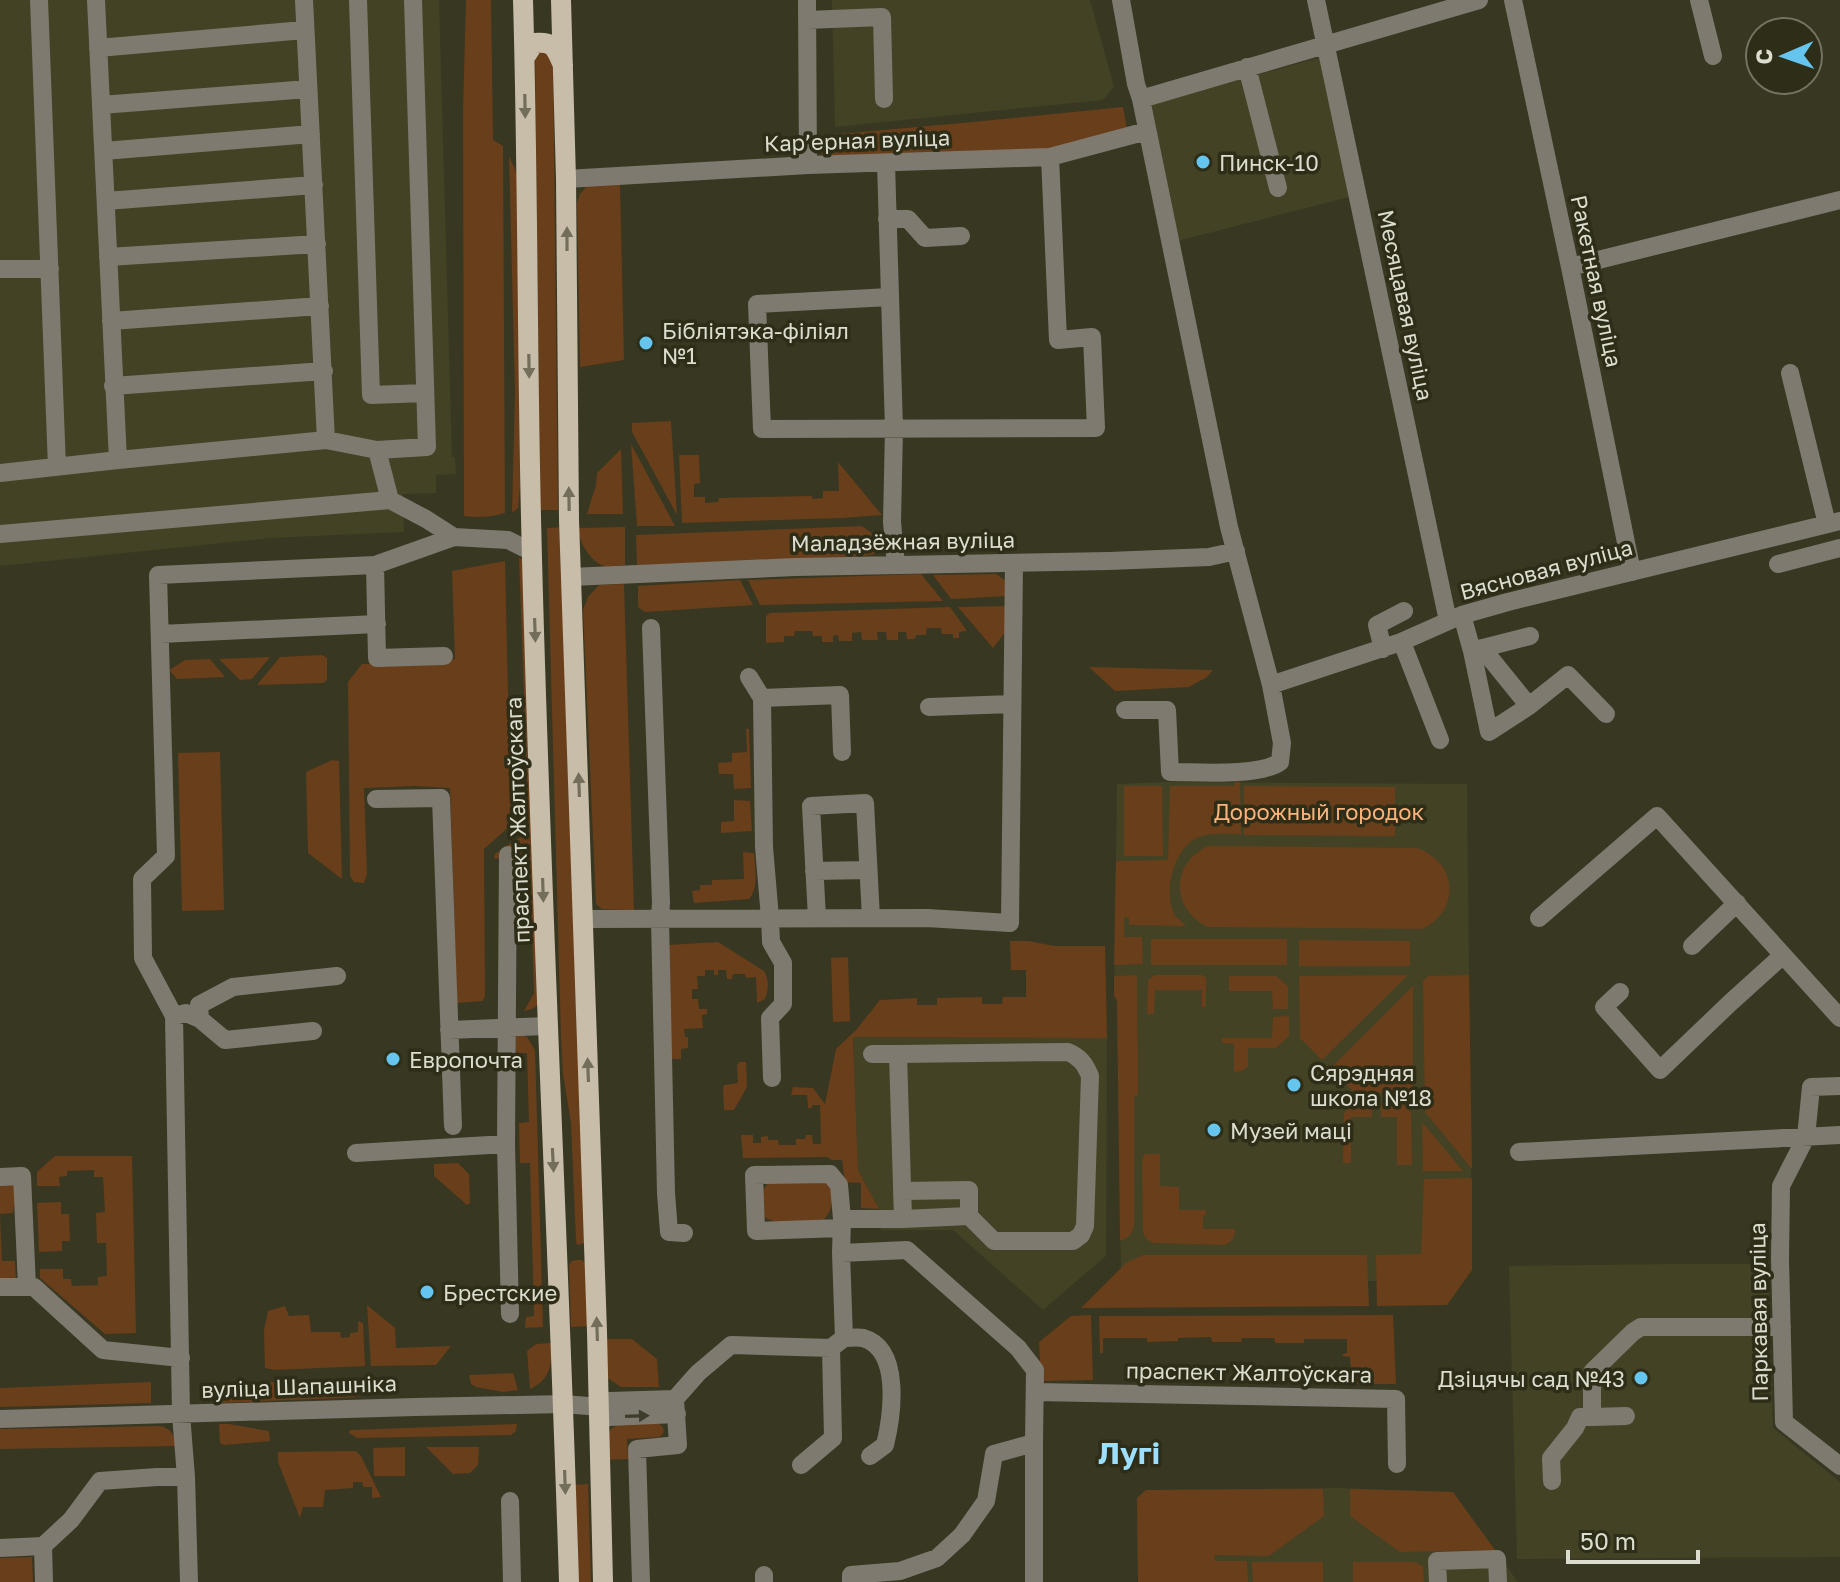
<svg xmlns="http://www.w3.org/2000/svg" width="1840" height="1582" font-family="'Golos Text',sans-serif">
<rect width="100%" height="100%" fill="#383722"/>
<path fill="#434225" d="M0,0H439L452,457H455L456,474L436,475V493L403,494L404,532L270,538L0,566Z
M832,0H1090L1114,87L1103,100L835,127Z
M1333,54L1365,193L1162,245L1135,108Z
M1166,782L1467,784L1472,1270L1376,1281L1129,1280L1121,1275L1117,1001L1114,995L1117,784Z
M853,1037L1107,1038L1106,1256L1043,1310L953,1230H881L879,1209L858,1170Z
M1676,1264H1768L1773,1428L1840,1482V1557L1517,1559L1509,1266Z
M1337,1488L1453,1492L1518,1582H1138L1137,1498L1146,1490Z"/>
<path fill="#693e1a" d="M466,0H491L493,140L503,146L505,513C492,517 477,518 464,516L463,111Z
M553,52L558,510H540L535,53Z
M1123,107L1127,129L1050,150L824,158L817,147V136L973,122Z
M509,156L518,176L520,486L518,508L512,513L515,392Z
M620,184L624,360L580,367L577,203L580,194L587,186Z
M671,421L677,515L632,432V423Z
M631,444L675,526H637Z
M621,449L623,514H587L596,485L597,473Z
M679,455H699L700,483L694,484V497H705V503L718,502L719,498L812,496V499L823,498V491H839L838,462L882,515L842,518L682,523Z
M862,526L881,540L874,554L864,556L637,565L636,535Z
M564,527L585,1243L577,1245L576,1241L571,1123L563,1074L561,1037L547,528Z
M625,527V565C619,565 610,567 604,566C591,562 578,541 578,528Z
M519,557L527,564L538,1005L532,1009L524,1011L534,993L530,861L519,860L515,851L500,858L494,859L495,854L529,831Z
M505,561L511,825L484,849L485,996L483,1001L457,1003L450,788L416,786L364,788L367,874L364,883L354,882L350,876L348,682L362,664L455,659L452,571Z
M921,574L943,601L760,605L748,580Z
M996,574L1006,581L1008,596L951,599L933,575Z
M740,580L753,605L645,612L638,607V586Z
M624,584L634,910L602,909L596,904L583,610L588,597L599,585Z
M1006,606L1007,630L993,648L958,607Z
M950,607L967,631L959,632V638H953V634H942L941,628H927L926,635H916L915,639H907L906,632H898V640H887L886,632H877L878,640H862L861,632L852,633V641H839L838,635L833,636V642H822V636H813L812,631H795L794,636H784V642L766,643V616L770,613Z
M322,655L327,658V680L323,683L257,685L280,657Z
M270,657L252,679L240,680L219,659Z
M210,659L225,677L177,679L169,670L185,660Z
M1089,667L1213,670L1207,677L1189,687L1115,691Z
M746,729H749L751,788L734,789L733,774H719L718,763L732,762V753L747,752Z
M220,752L224,910L182,911L178,753Z
M332,760L339,761L342,879L308,853L306,772Z
M1235,782H1240L1241,834C1227,834 1210,832 1197,838C1173,849 1161,897 1177,918C1178,919 1185,925 1187,926L1129,925V918L1124,917V937H1142L1143,964L1114,965L1116,861L1168,860L1170,786H1234Z
M1124,786H1162L1163,856H1124Z
M1244,786L1395,787V836L1244,835Z
M734,800L750,801L752,831L721,833V822L734,821Z
M1208,846L1417,848C1458,863 1461,910 1422,929L1208,927C1171,909 1170,864 1208,846Z
M743,852L754,853C755,867 759,888 749,899L694,903L692,891L700,890V885H712V880L744,879Z
M1151,939H1287V965H1151Z
M1299,940L1410,941V966H1299Z
M1010,941H1029L1054,946H1105L1107,1038L853,1037L858,1170L879,1209L861,1208V1183L845,1182L842,1160H832L827,1157L743,1158L741,1135H753V1143H761V1137L768,1136V1140H778L779,1145H796V1139H805L806,1135H812L813,1144H821L820,1105H812V1108H808L807,1095H791L793,1087L813,1088L825,1104L836,1049L856,1030L880,1000L917,998V1005H937V998L982,997V1004H1002L1003,997H1026V970H1011Z
M718,942L764,971C769,979 769,990 765,999L757,1003L756,977L746,978L745,974H733L732,979H727L726,970H718V975H714V970H705V976H697L698,989H692V999H698L699,1009H707V1014L702,1015L703,1028L684,1029L685,1037H688V1048L681,1049V1059H671L668,945Z
M848,957L850,1021L833,1022L831,958Z
M1137,975L1138,1095L1134,1096V1225C1132,1235 1129,1237 1120,1241L1117,1001L1114,995V976Z
M1155,975H1202L1206,978V1007H1202V990H1155L1154,1014H1147L1148,980Z
M1408,975L1322,1060L1300,1038L1299,976Z
M1469,975L1472,1169L1425,1112L1423,981L1428,976Z
M1229,976H1276L1288,986V1009H1273L1272,991H1229Z
M1413,986V1092L1355,1093L1330,1069Z
M1289,1016V1036L1276,1048H1248V1066L1242,1071L1234,1072V1044L1222,1043V1038H1272L1273,1017Z
M520,1035L527,1037L535,1050L543,1327L525,1328L526,1317L534,1316L530,1163H520L519,1123L529,1122L527,1053H516L515,1037Z
M739,1062H746L747,1087L734,1110H724L723,1088L724,1085L738,1083L737,1065Z
M1352,1103H1371L1372,1117H1351V1163H1343L1344,1113Z
M1402,1103L1411,1113L1412,1165H1397V1117H1381V1105Z
M1422,1122L1463,1171H1423Z
M1145,1154H1160V1186L1179,1187V1210H1206V1215L1203,1216V1229H1235C1235,1237 1233,1241 1225,1245L1154,1243L1146,1239L1143,1232L1142,1160Z
M55,1156H132L136,1333L105,1334L40,1278V1269H63V1279H71L72,1286L98,1285V1277L107,1276L106,1243H97L96,1213L105,1212L103,1177H94V1170L67,1171V1176L59,1177L60,1186H37V1172Z
M458,1163L469,1174L470,1203L467,1205L434,1176V1164Z
M1472,1178V1270L1447,1305L1377,1306L1376,1255L1421,1254L1424,1179Z
M828,1181C834,1196 834,1211 822,1221L776,1222L763,1217V1190L768,1183Z
M12,1183L16,1190L13,1213L0,1214L2,1261H15L16,1281H0V1187L2,1185Z
M61,1202V1214H69L70,1241H62V1251L39,1252L37,1203Z
M1143,1255H1367L1369,1306L1081,1308L1126,1263Z
M577,1260H582L586,1264L588,1326L571,1327L569,1265L572,1261Z
M367,1305L395,1328L396,1348L451,1346L436,1365L371,1366Z
M285,1306L289,1316L309,1315L311,1332H340L341,1338L350,1337V1333L358,1332V1321L363,1323L365,1366L275,1370L265,1368L264,1330L268,1311Z
M1091,1315L1093,1380L1041,1381L1039,1342L1071,1316Z
M1393,1315L1396,1384H1352L1350,1357L1343,1356V1354L1347,1353V1339H1304V1343H1275L1274,1338H1242L1241,1342H1212L1211,1337L1178,1338V1341L1147,1342V1338H1103V1353H1100L1099,1316Z
M605,1339H632L657,1359L659,1387H621L606,1377Z
M551,1343C552,1364 551,1380 530,1389L527,1351L536,1344Z
M513,1373L518,1390L503,1392L476,1387L471,1384L469,1375Z
M385,1378L386,1388L354,1397L340,1398L219,1403L218,1384Z
M151,1382V1403L0,1407V1388Z
M657,1423C662,1425 665,1428 663,1434L659,1437L627,1439L628,1459L604,1460C605,1452 605,1441 608,1434C615,1418 643,1423 657,1423Z
M229,1424L269,1431L270,1441L224,1445L220,1443L219,1424Z
M517,1424L516,1431L511,1435L357,1438L349,1433L350,1430Z
M160,1426C171,1428 174,1435 176,1446L0,1449V1429Z
M405,1447V1476H374L373,1448Z
M426,1447H479L478,1465L470,1473L453,1474Z
M356,1451L361,1456L381,1497L372,1498V1487H363L362,1482H353V1488L325,1490L323,1507H303L300,1518L278,1462V1452Z
M588,1484L591,1582H572L569,1485Z
M1323,1489L1324,1516L1269,1556L1214,1555L1215,1561H1247L1248,1582H1138L1137,1498L1146,1490Z
M1350,1489L1453,1492L1495,1550L1400,1552L1350,1516Z
M32,1557L33,1582H0V1558Z
M1252,1562H1323V1582H1253Z
M1353,1562H1414L1423,1566L1424,1582H1353Z"/>
<g fill="none" stroke-linecap="round" stroke-linejoin="round">
<path stroke="#7f7a70" stroke-width="18" d="M39,0L57,467
M96,0L118,460
M304,0L326,440
M358,0L371,395L425,393
M807,0L808,165
M1121,0L1136,84L1141,99L1229,527L1271,685L1282,743L1280,762C1258,777 1198,772 1170,772L1167,710H1125
M1316,0L1448,621
M1513,0L1570,267L1632,572
M1699,0L1713,56
M807,20L882,17L884,99
M98,48L304,30
M1247,67L1278,188
M1141,99L1479,0
M101,105L308,89
M104,151L311,134
M886,163L894,429L892,522L896,565
M566,179L808,165L1050,157L1147,131
M106,201L314,185
M887,219H908L925,238L961,236
M108,257L317,244
M1570,267L1840,200
M0,269H50
M890,297L757,304L762,429L1096,428L1092,337L1058,340L1050,157
M111,321L320,306
M1790,373L1827,524
M113,386L324,371
M377,450L427,447L413,0
M0,473L118,460L326,440L377,450L390,500L426,519L454,537L508,540L532,552
M0,534L390,500
M1778,564L1840,548
M375,565L377,658L444,656
M571,577L795,567L1109,561L1209,557L1236,551
M1462,615L1472,651L1489,732L1529,706L1568,675L1606,714
M651,628L661,902L660,919L666,1193L669,1232L684,1233
M160,634L377,624
M1401,642L1405,650L1440,740
M1482,648L1529,706
M1383,649L1377,625L1404,611
M1475,650L1530,636
M749,677L762,698
M1271,685L1401,642L1462,615L1508,602L1840,521
M929,707L1012,704
M376,799L441,798L453,1126
M508,855L506,1144L510,1314
M814,871L868,870
M817,918L811,806L865,803L871,918
M1539,918L1657,816L1840,1018
M583,919L927,918L1010,923L1014,563
M1692,946L1737,903
M1620,992L1604,1007L1660,1070L1730,1003L1782,956
M174,1016L143,958L142,879L166,856L158,575L375,565L454,537
M200,1019L199,1005L233,987L337,976
M449,1030L547,1026
M898,1054L1068,1052C1080,1057 1085,1064 1090,1076L1085,1226L1081,1235L1073,1241H994L969,1216V1190L903,1191
M772,1078L770,1018L783,1004V963L771,942L770,918L764,847L762,698L840,695L842,752
M1840,1086L1811,1087L1806,1137L1781,1186L1780,1259L1784,1422L1840,1466
M1519,1152L1840,1135
M356,1153L506,1144
M0,1177L22,1176L27,1286
M842,1219H903L898,1054H872
M903,1219L969,1216
M841,1253L907,1250L1018,1348L1035,1370L1034,1443L994,1454L986,1501L962,1535L937,1558L900,1571L851,1575V1582
M0,1287H34L103,1350L181,1358
M844,1338C850,1338 857,1337 863,1338C902,1349 892,1416 885,1445L870,1456
M1036,1392L1396,1399L1397,1464
M600,1407L609,1417L677,1414
M600,1407L610,1401L675,1399
M1592,1417L1626,1416
M0,1419L415,1407L564,1404L600,1407
M801,1465L833,1438L831,1348
M1552,1481L1551,1458L1575,1428L1580,1417H1592V1372L1633,1332L1641,1327H1782
M510,1501L512,1582
M43,1546L71,1520L100,1481L157,1477H186
M0,1548L43,1546L44,1582
M764,1575V1582
M189,1582L186,1477L181,1414L174,1016L186,1013L200,1019L225,1040L313,1031
M641,1582L637,1449L678,1445L675,1399L698,1373L731,1345L831,1348L844,1338L841,1253L842,1219L839,1185L830,1174L754,1175L756,1231L841,1228
M1034,1582V1443
M1438,1582L1437,1561L1497,1559L1498,1582"/>
<path stroke="#c8bda9" stroke-width="20" d="M523,0C528,172 527,345 531,517C539,872 558,1227 569,1582
M561,0L566,179L569,520L597,1332L603,1582
M525,57L534,43C555,41 555,48 563,65"/>
</g>
<defs><path id="oneway-solid" d="M-6-.8H1V-3.2L6.5 0L1 3.2V.8H-6Z" transform="scale(2)"/></defs>
<g fill="#736e59">
<use href="#oneway-solid" transform="translate(525 106) rotate(89)"/>
<use href="#oneway-solid" transform="translate(567 239) rotate(-90)"/>
<use href="#oneway-solid" transform="translate(529 366) rotate(89)"/>
<use href="#oneway-solid" transform="translate(569 499) rotate(-91)"/>
<use href="#oneway-solid" transform="translate(535 630) rotate(88)"/>
<use href="#oneway-solid" transform="translate(579 785) rotate(-92)"/>
<use href="#oneway-solid" transform="translate(543 890) rotate(88)"/>
<use href="#oneway-solid" transform="translate(588 1070) rotate(-92)"/>
<use href="#oneway-solid" transform="translate(553 1160) rotate(87)"/>
<use href="#oneway-solid" transform="translate(597 1329) rotate(-92)"/>
<use href="#oneway-solid" transform="translate(565 1482) rotate(88)"/>
</g>
<use fill="#3e3c2a" href="#oneway-solid" transform="translate(637 1416) rotate(-2)"/>
<g fill="#65c5ee" stroke="#2e2d18" stroke-width="3">
<circle cx="1203" cy="162" r="8"/>
<circle cx="646" cy="343" r="8"/>
<circle cx="393" cy="1059" r="8"/>
<circle cx="1294" cy="1085" r="8"/>
<circle cx="1214" cy="1130" r="8"/>
<circle cx="427" cy="1292" r="8"/>
<circle cx="1641" cy="1378" r="8"/>
</g>
<g text-anchor="middle" dominant-baseline="central" stroke-width="7" stroke-linejoin="round" paint-order="stroke">
<g font-size="22" fill="#dcdccf" stroke="#2e2d18">
<text transform="translate(857 140) rotate(-2)">Карʼерная вуліца</text>
<text transform="translate(1597 281) rotate(78)">Ракетная вуліца</text>
<text transform="translate(1406 305) rotate(78)">Месяцавая вуліца</text>
<text transform="translate(903 541) rotate(-1)">Маладзёжная вуліца</text>
<text transform="translate(1546 569) rotate(-15)">Вясновая вуліца</text>
<text transform="translate(517 820) rotate(-92)">праспект Жалтоўскага</text>
<text transform="translate(1758 1312) rotate(-91)">Паркавая вуліца</text>
<text transform="translate(1249 1372) rotate(1)">праспект Жалтоўскага</text>
<text transform="translate(299 1386) rotate(-2)">вуліца Шапашніка</text>
</g>
<g font-size="22" fill="#dcdccf" stroke="#2e2d18" text-anchor="start">
<text x="1219" y="162">Пинск-10</text>
<text x="662" y="330">Бібліятэка-філіял<tspan x="662" dy="25">№1</tspan></text>
<text x="409" y="1059">Европочта</text>
<text x="1310" y="1072">Сярэдняя<tspan x="1310" dy="25">школа №18</tspan></text>
<text x="1230" y="1130">Музей маці</text>
<text x="443" y="1292">Брестские</text>
<text x="1625" y="1378" text-anchor="end">Дзіцячы сад №43</text>
</g>
<g font-size="22" fill="#fbb37b" stroke="#2e2d18">
<text x="1319" y="811">Дорожный городок</text>
</g>
<g font-size="30" font-weight="bold" fill="#9cdffe" stroke="#2e2d18">
<text x="1129" y="1453">Лугі</text>
</g>
</g>
<g transform="translate(1784 56) rotate(268)"><circle r="38" fill="#2e2d18" stroke="#747361" stroke-width="2"/>
<path d="M0-6L14 30L0 20L-14 30Z" fill="#65c5ee"/>
<text y="-12" font-size="22" font-weight="bold" text-anchor="middle" fill="#dcdccf">С</text>
</g>
<path d="M1568 1550v12h130v-12" fill="none" stroke="#dcdccf" stroke-width="4"/>
<text x="1580" y="1550" font-size="24" fill="#dcdccf" stroke="#2e2d18" stroke-width="6" paint-order="stroke">50 m</text>
</svg>
